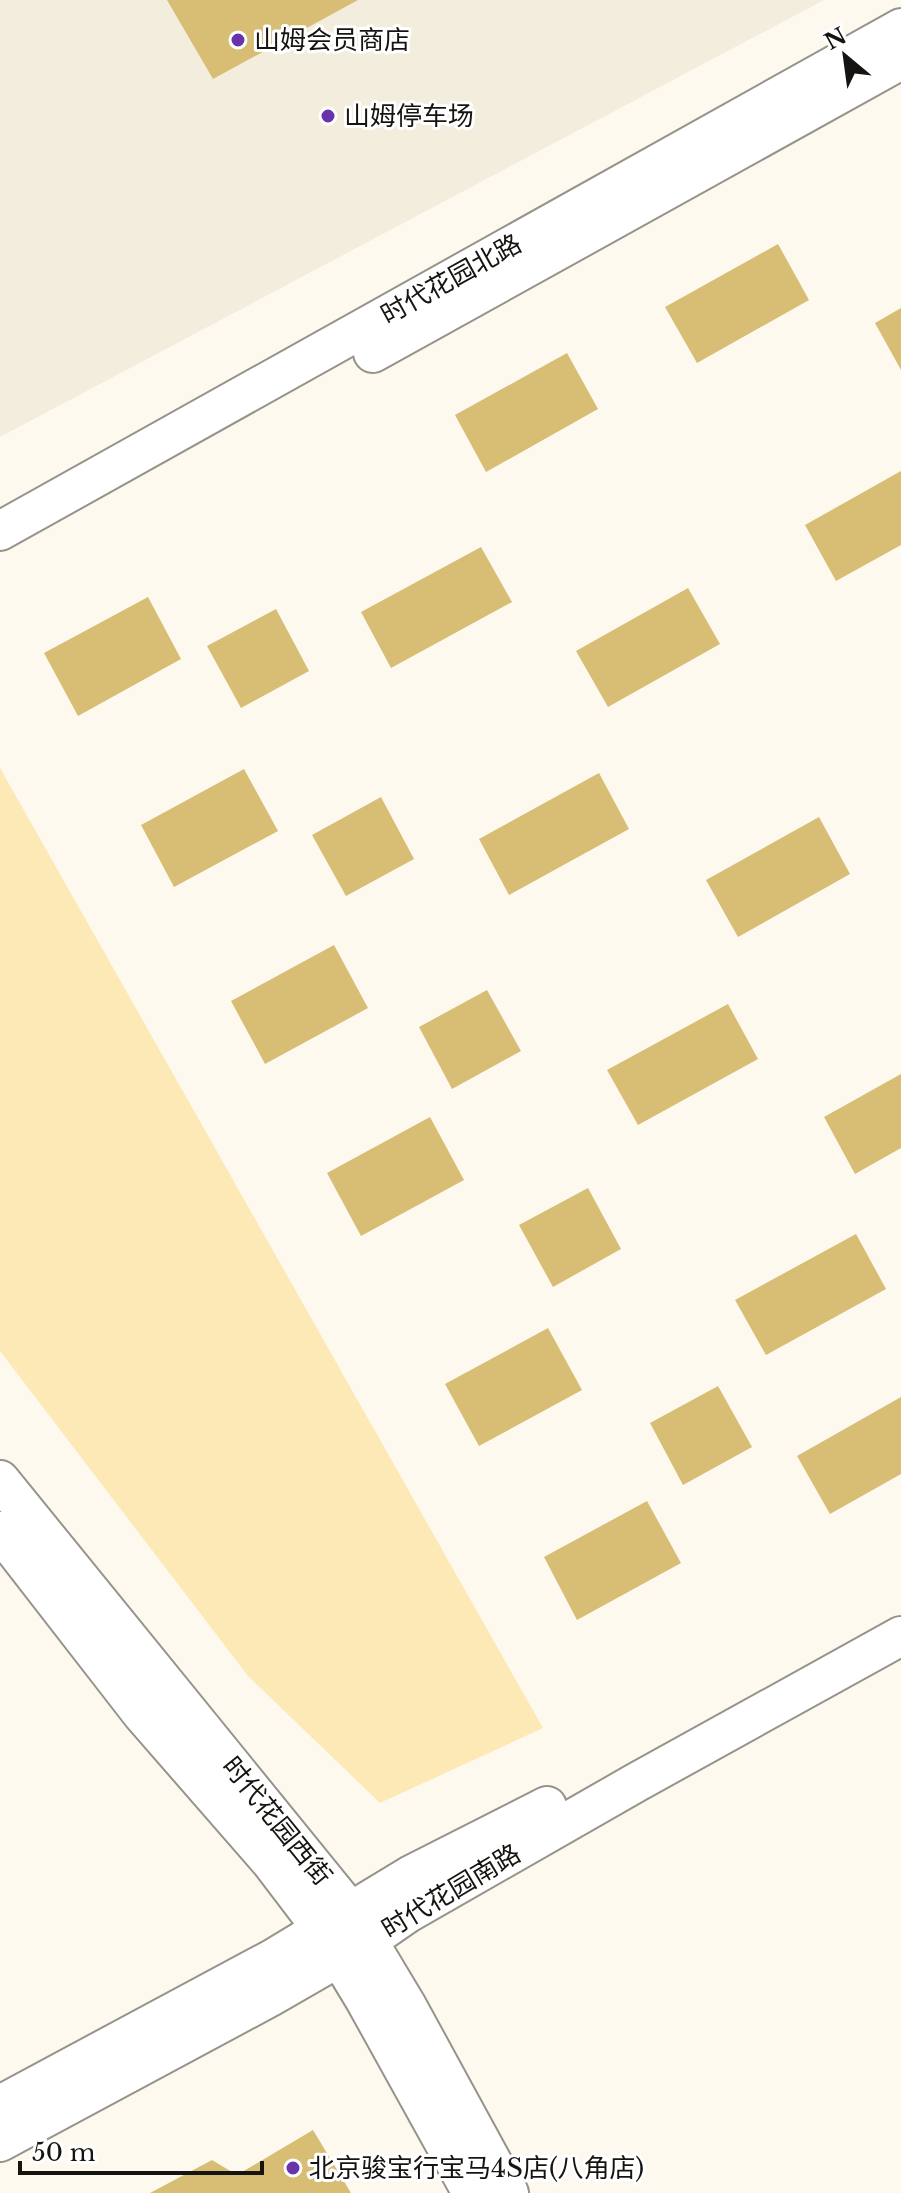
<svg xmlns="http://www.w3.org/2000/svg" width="901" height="2193" font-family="'Libre Baskerville','Noto Sans SC',serif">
<rect width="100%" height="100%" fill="#fdf9ef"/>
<path fill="#f2eddc" d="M0,0H824L0,437Z"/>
<path fill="#fce9b5" d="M0,768L543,1728L380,1803L248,1676L0,1351Z"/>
<path fill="#d8bd75" d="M167,0H358L213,79Z
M778,244L809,300L697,363L665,307Z
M901,308V370L875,323Z
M567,353L598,409L486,472L455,415Z
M901,471V545L836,581L805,525Z
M481,547L512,602L391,668L361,612Z
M688,588L720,644L608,707L576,651Z
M148,597L181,659L78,716L44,653Z
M276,609L309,671L241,708L207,646Z
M244,769L278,831L174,887L141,825Z
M599,773L629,829L509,895L479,839Z
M381,797L414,859L346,896L312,835Z
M819,817L850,874L738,937L706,880Z
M334,945L368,1008L265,1064L231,1001Z
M487,990L521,1051L452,1089L419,1027Z
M728,1004L758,1059L638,1125L607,1070Z
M901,1074V1148L855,1174L824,1117Z
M430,1117L464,1180L361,1236L327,1173Z
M588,1188L621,1249L553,1287L519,1225Z
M856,1234L886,1289L766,1355L735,1300Z
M548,1328L582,1390L479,1446L445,1384Z
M718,1386L752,1447L683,1485L650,1423Z
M901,1397V1474L830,1514L797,1456Z
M647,1501L681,1563L577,1620L544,1557Z
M313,2130L351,2193H150L212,2160L237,2175Z"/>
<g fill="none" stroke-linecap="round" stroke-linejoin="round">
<g stroke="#96938a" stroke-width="42">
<path id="tertiary" d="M373,353L901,60
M0,531L901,28
M0,1480L350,1911L407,2006L509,2193
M0,1531L142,1714L271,1862L322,1929L365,2000L472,2193
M0,2105L274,1958L411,1875L547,1806
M0,2142L270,1997L369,1940L408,1913L637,1782L901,1636"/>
</g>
<use href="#tertiary" stroke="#fff" stroke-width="38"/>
</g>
<g fill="#6934ab" stroke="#fff" stroke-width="3">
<circle cx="238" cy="40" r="8"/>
<circle cx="328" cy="116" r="8"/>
<circle cx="293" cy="2168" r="8"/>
</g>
<g text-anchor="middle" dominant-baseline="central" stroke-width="6" stroke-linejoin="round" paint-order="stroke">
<g font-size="26" fill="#151410" stroke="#fff" text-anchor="start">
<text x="254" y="40">山姆会员商店</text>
<text x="344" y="116">山姆停车场</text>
<text x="309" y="2168">北京骏宝行宝马4S店(八角店)</text>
</g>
<g font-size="26" fill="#151410" stroke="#fff">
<text transform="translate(451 279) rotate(-29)">时代花园北路</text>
<text transform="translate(277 1821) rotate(51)">时代花园西街</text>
<text transform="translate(451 1891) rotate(-31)">时代花园南路</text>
</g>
</g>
<g transform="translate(845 56) rotate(331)" stroke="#ffffff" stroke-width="6" paint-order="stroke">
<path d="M0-6L14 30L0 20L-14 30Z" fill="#151410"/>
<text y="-12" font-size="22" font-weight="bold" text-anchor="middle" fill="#151410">N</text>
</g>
<path d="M20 2161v12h242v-12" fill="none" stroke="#151410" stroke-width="4"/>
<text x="32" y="2161" font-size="24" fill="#151410" stroke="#ffffff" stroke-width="6" paint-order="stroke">50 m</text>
</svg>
